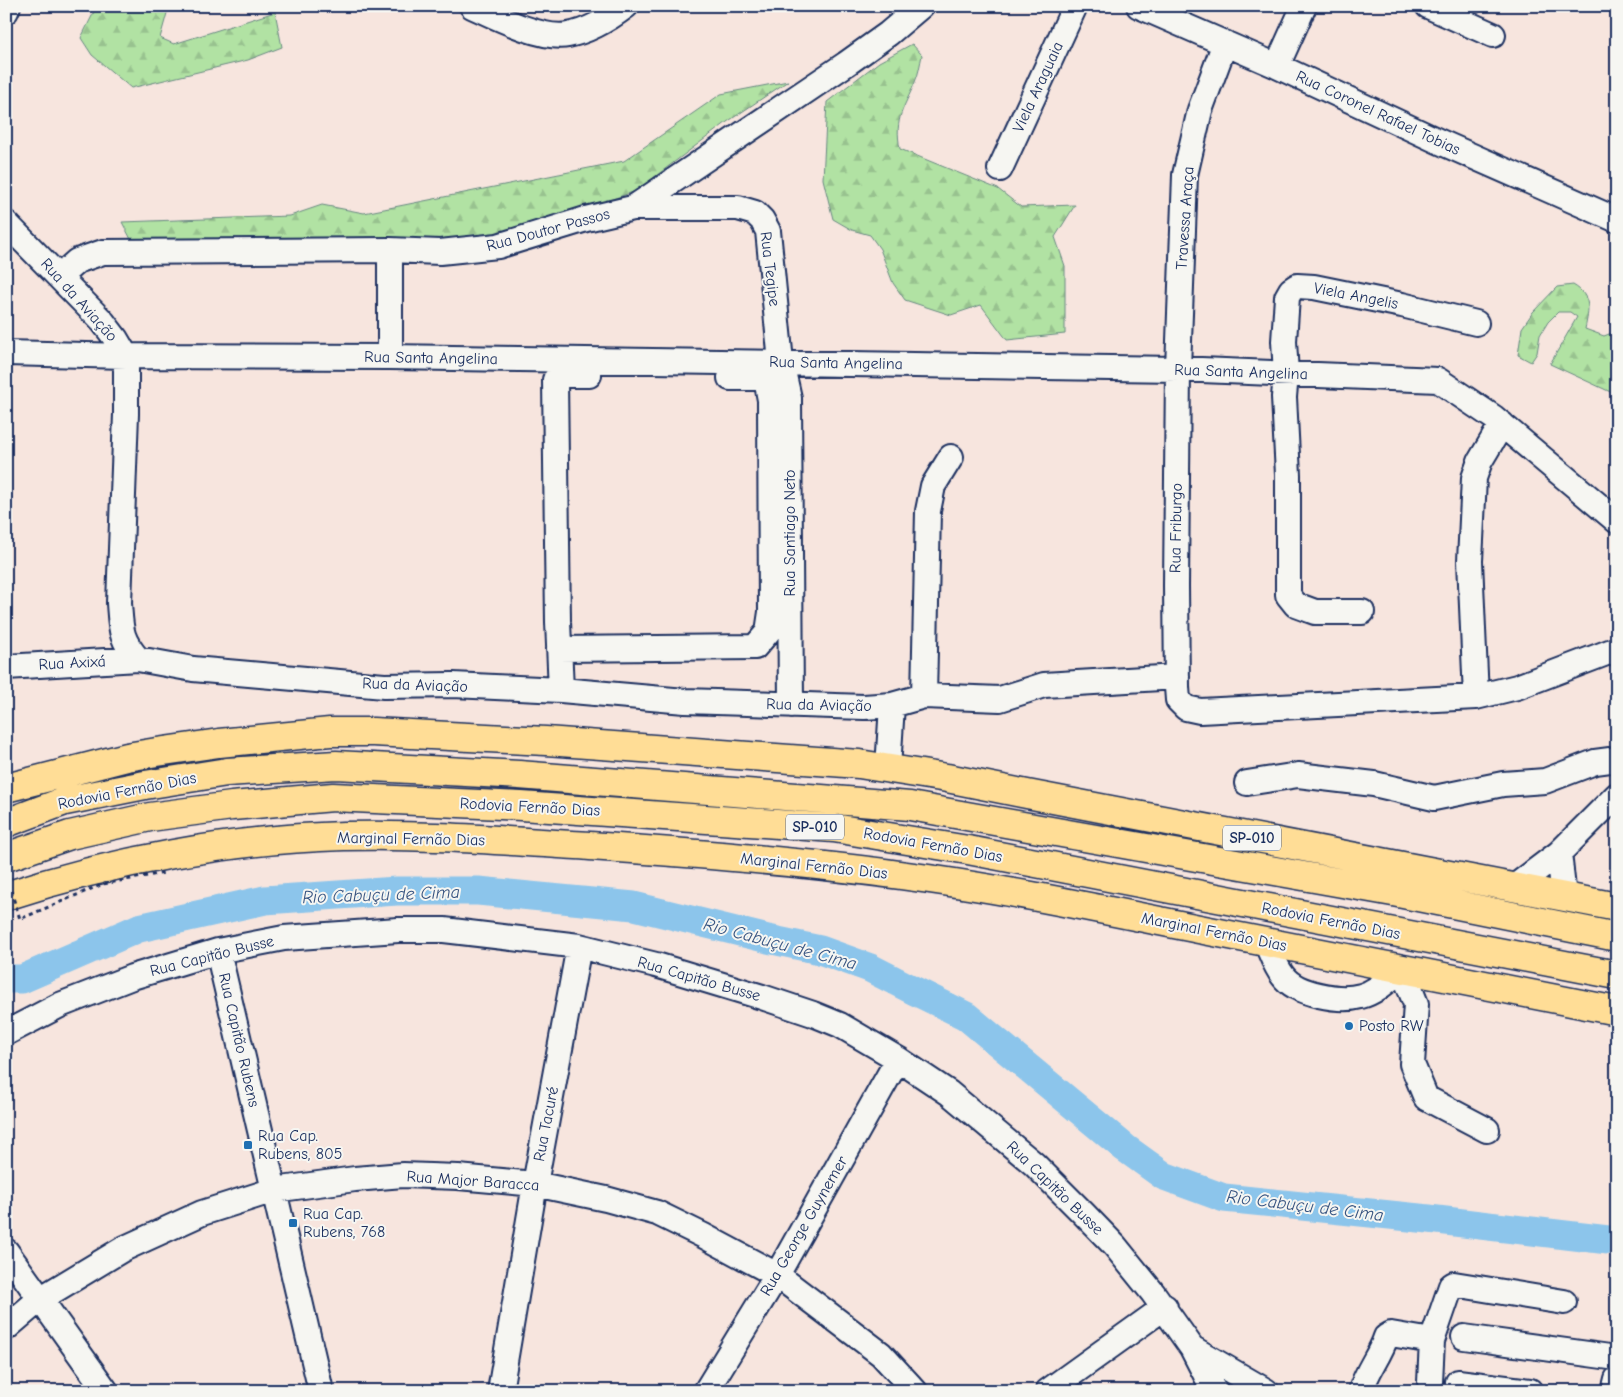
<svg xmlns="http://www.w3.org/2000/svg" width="1623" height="1397" font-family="'Comic Neue',sans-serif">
<defs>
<pattern id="forest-firs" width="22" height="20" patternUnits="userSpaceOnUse" patternTransform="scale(1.25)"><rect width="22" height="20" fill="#b1e2a3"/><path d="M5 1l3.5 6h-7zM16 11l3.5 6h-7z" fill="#98c28f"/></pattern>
</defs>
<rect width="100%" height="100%" fill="#f7e5de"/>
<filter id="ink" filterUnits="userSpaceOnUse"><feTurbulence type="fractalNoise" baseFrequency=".02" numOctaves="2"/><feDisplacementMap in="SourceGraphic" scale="10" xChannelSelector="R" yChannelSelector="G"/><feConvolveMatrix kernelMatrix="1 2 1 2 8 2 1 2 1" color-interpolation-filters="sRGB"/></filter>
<g filter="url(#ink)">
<path fill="url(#forest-firs)" stroke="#668880" d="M97,6H169L160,38L174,44L275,12L282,47L248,60L131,88L92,55L81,38Z
M912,44L922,55C920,64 919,73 915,82C904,109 894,117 900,149L998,189L1021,207L1075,205L1055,237L1065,266V334L1007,340L981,305L951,315L905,300L893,283L880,249L870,235L852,230L833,219L823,179L827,102L879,62Z
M788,81L727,122L636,191L507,235L436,242L134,245L122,222L290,216L322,205L364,213L624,161L721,94Z
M1573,285C1592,296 1589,310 1585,329L1604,336L1617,331V395L1550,364L1577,317L1570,312H1558L1548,322L1540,335L1537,353L1531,362L1518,355L1522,328L1533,312L1557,287Z"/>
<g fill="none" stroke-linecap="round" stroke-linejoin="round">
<path stroke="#8cc5eb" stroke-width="29" d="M6,979H22L139,928L265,900L397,891H478L634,906L768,939L820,950L870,968L913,990L966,1016L1125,1148L1164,1176L1224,1198L1429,1219L1617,1241"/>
<g stroke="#1b2f5e" stroke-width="28">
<path id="minor" d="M472,6C496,17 542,40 568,35C589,31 609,19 626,6
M1139,6L1277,66L1438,141L1617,220
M1428,6L1493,35
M6,11L8,6
M1225,43L1200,110L1185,175L1178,369L1176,586L1177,687L1178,700L1186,708L1200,711L1476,697L1517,687L1617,649
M1277,66L1304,6
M1000,169L1075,6
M633,208H738L755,213L762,220L768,231L781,362L789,398L791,705
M6,223L103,322L116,339L126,356V414L119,603C121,629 120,639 138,659L193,669L384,686L453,685L561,690L685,701L864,707L892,705L924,696L1000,699L1044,685L1177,677
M59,277L77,261L103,252L390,250L440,252L498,246L586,219L633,208L846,64L888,34L921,6
M6,353L126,356L390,357L1178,369L1438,380L1493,417L1617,521
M390,357V250
M1362,612H1315L1296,605L1288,595V475L1284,397L1286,374L1284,341L1287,297L1291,290L1297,286L1314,287L1402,305L1476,323
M559,649L755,647L768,632L771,612L770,400L767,384L761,378H730
M6,667L138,659
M561,690L558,622L555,380L559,376L563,375H589
M924,696L928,511L933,486L951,457
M1476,697L1470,561L1474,478L1480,461L1502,424
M888,768L892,705
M1247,783L1298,775L1374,784L1434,798L1503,784L1545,781L1595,762L1610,760L1617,761
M1559,853L1564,897
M1513,888L1559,853L1617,795
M1266,942C1271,953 1275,966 1283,976C1296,994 1340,1002 1361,996C1377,992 1390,978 1402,969L1416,1004L1412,1064L1426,1098L1487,1130
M218,951L321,1391
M6,1033L60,1005L132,977L218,951L284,938L398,930H444L579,946L656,965L762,997L813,1014L840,1025L898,1059L949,1093L1034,1164L1084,1214L1115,1246L1153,1293L1192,1348L1266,1391
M6,1251L106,1391
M6,1328L40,1299L123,1249L202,1213L274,1190L355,1179L403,1175L458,1177L535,1184L606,1199L657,1213L704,1236L777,1275L881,1354L915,1391
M1464,1337L1617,1358
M1192,1348L1214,1391
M1430,1382L1432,1341L1451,1286L1454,1284L1564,1302
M1458,1382L1530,1391
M500,1391L535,1184L579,946
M706,1391L777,1275L898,1059
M1048,1391L1165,1307
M1361,1391C1366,1371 1380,1356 1386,1337L1391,1334L1432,1341
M1614,1391L1617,1379"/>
</g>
<g stroke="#1b2f5e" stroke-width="31">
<path id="highway" d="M6,788L127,757L157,752L219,743L330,732H373L546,741L859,764L947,778L1027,794L1617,907
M6,823L65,801L145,785L227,772L336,765L519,775L910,806L1393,892L1617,937
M6,857L70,835L150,817L232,806L333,797L521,806L834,828L968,850L1617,975
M6,896C112,861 233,839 344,836C426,834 508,841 590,846C693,853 797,861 900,875C1000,888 1099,909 1199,929C1338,956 1477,983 1617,1011"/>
</g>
<use href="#minor" stroke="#f6f6f2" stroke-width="24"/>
<use href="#highway" stroke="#ffdd96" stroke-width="28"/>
<path stroke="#1b2f5e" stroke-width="3" stroke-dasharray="4 4" stroke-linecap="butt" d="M6,876L20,919L103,884L164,873"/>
</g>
</g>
<g fill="#1f6fb2" stroke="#f6f6f2" stroke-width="2">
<circle cx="1349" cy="1026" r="5"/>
<rect x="243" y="1140" width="10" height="10" rx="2.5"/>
<rect x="288" y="1218" width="10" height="10" rx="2.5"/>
</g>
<g text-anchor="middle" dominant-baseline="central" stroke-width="4" stroke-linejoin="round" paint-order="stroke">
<g fill="#f6f6f2" stroke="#5d6b8a" stroke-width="1">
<rect x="786" y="814.5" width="58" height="25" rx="4"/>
<rect x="1223" y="825.5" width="58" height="25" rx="4"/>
</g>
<g font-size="15" font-weight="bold" fill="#1b2f5e">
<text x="815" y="827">SP-010</text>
<text x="1252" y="838">SP-010</text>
</g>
<g font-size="16" fill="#1b2f5e" stroke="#f6f6f2">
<text transform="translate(1038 87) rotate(-65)">Viela Araguaia</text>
<text transform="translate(1378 113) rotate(25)">Rua Coronel Rafael Tobias</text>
<text transform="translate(1185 218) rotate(-86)">Travessa Araça</text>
<text transform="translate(548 230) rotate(-15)">Rua Doutor Passos</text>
<text transform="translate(770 269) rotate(83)">Rua Tegipe</text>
<text transform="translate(1356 296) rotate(11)">Viela Angelis</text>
<text transform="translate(79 300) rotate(48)">Rua da Aviação</text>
<text transform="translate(431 358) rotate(1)">Rua Santa Angelina</text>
<text transform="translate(836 363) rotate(1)">Rua Santa Angelina</text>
<text transform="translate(1241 372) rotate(2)">Rua Santa Angelina</text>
<text transform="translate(1176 528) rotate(-89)">Rua Friburgo</text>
<text transform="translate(790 533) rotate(-90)">Rua Santiago Neto</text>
<text transform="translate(72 663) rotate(-3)">Rua Axixá</text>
<text transform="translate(415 685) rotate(2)">Rua da Aviação</text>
<text transform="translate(819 705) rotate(1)">Rua da Aviação</text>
<text transform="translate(127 791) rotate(-11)">Rodovia Fernão Dias</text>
<text transform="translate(530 807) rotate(3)">Rodovia Fernão Dias</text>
<text transform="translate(411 839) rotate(1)">Marginal Fernão Dias</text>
<text transform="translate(933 845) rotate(10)">Rodovia Fernão Dias</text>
<text transform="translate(814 866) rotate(6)">Marginal Fernão Dias</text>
<text transform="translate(1331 921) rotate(11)">Rodovia Fernão Dias</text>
<text transform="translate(1214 932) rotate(11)">Marginal Fernão Dias</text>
<text transform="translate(212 956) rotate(-14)">Rua Capitão Busse</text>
<text transform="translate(699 979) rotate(16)">Rua Capitão Busse</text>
<text transform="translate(239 1040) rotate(77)">Rua Capitão Rubens</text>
<text transform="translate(546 1124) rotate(-79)">Rua Tacuré</text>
<text transform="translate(473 1181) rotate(4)">Rua Major Baracca</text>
<text transform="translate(1055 1188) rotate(44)">Rua Capitão Busse</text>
<text transform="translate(804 1226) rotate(-60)">Rua George Guynemer</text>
</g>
<g font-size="16" fill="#1b2f5e" stroke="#f6f6f2" text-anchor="start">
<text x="1359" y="1026">Posto RW</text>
<text x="258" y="1136">Rua Cap.<tspan x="258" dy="18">Rubens, 805</tspan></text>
<text x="303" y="1214">Rua Cap.<tspan x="303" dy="18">Rubens, 768</tspan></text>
</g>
<g font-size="18" font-style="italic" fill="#375481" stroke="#f6f6f2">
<text transform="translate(381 895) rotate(-2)">Rio Cabuçu de Cima</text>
<text transform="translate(780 944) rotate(15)">Rio Cabuçu de Cima</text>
<text transform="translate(1305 1206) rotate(7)">Rio Cabuçu de Cima</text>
</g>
</g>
<rect width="1623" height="1397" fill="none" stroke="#f6f6f2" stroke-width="25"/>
<rect x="12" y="12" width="1598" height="1372" fill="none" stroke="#1b2f5e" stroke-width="2" filter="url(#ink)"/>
</svg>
